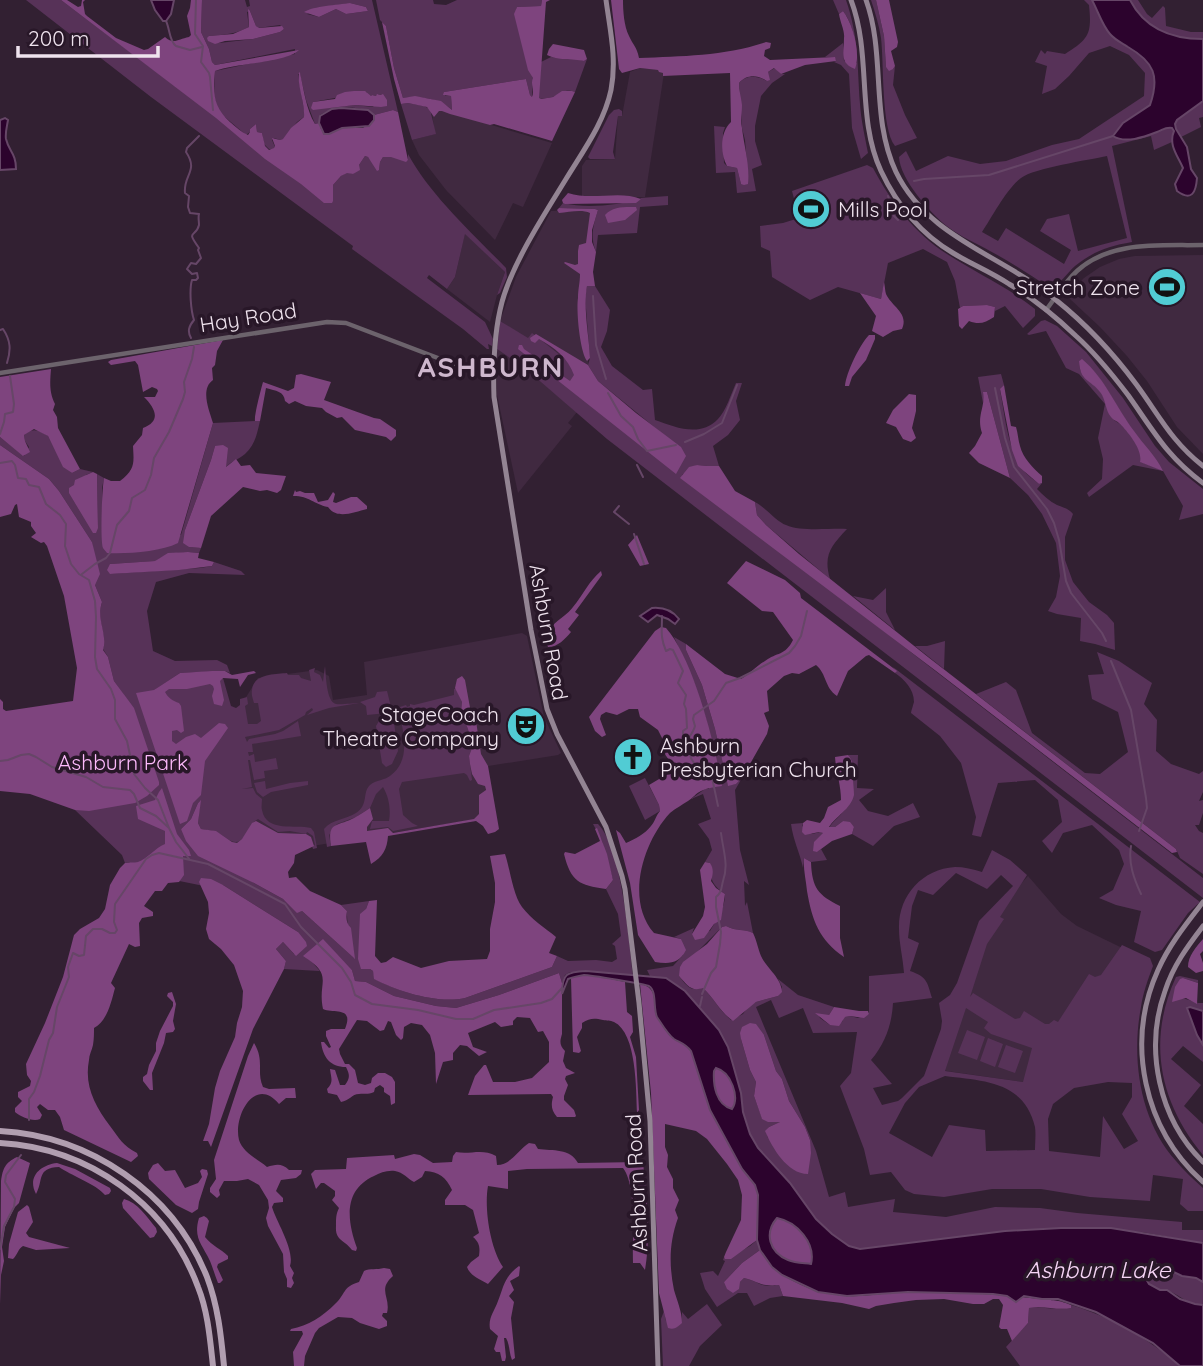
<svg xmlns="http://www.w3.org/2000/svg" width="1203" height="1366" font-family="Quicksand,sans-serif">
<rect width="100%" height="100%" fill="#322032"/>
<path fill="#402940" d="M640,68L659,70L664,73L645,197L582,199V166L586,160L615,159L618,116H622L630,72Z
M431,107L552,143L523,207L513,203L495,240L446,190L419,155L412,140L435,134Z
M593,209L583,274L589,377L532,334L528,339L500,321L516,277L551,211Z
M465,233L505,272L497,295L490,322L447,289L455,277Z
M1203,255V454L1177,427L1147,381L1127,356L1100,327L1070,299L1068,295L1070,292L1084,278L1100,267L1119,259L1135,256Z
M497,349L527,370L577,412L568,423L572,426L518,493L497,395Z
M522,633L527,636L544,717L561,753L558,755L482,767L490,817L227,860L212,854L233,720L238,710L258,678L317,670L329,676L333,700L367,695L364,662Z
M1028,876L1061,914L1077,926L1149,961L1044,1085L933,1069L979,930Z"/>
<path fill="#573258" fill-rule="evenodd" d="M26,0H61L216,117L333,199V185L341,176L347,172L353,174L365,156L368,157L379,170L380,162L383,157L391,156L406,161L408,160V154C430,195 474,235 506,268L507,277L500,293L497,295L505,272L465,234L455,277L447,289L429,275L427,278L485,322L493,339L492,346L488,344L489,349H487L463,329L352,249L353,246L151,97Z
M202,0H245L247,7L250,6L249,0H372L398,112L393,110L374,115C360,104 334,106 320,115L319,123L315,124L306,100L300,74H298L304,110V117L297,122L284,139L280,140L274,138L272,140L275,147L273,150L269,149L264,144L262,133L257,132L256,124L250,129V132L246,135L219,112L214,96L215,71L295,54V49L215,65L212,62L209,49L201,32ZM350,3L366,7L368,11L346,14L336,9L319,17L307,14L318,9ZM250,11L256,26L258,28L280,25L284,29L280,32L253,39L219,43L209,36C223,35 236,34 249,27L247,12ZM367,92V94L371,96L372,95L376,96L378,94L381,95L373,107L355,105L313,109V102Z
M376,0H433L434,4L446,5L457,0H542L541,6L517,7L515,15L533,78L532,97L530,95L526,79L444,92L445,96H451L452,110C438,97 421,97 403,98L394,68L386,26L380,20Z
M833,0H846C859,38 857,64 860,104C861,120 865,137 868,153L861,159L852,128L849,74L841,65L834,62L836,61L834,57H825L843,43L844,61L857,63C856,46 854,25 843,11L839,14Z
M871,0H876L884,36L886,67L893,69L895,66L893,85L905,115L917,138L895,146C881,129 884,62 881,38C879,25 875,12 871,0Z
M1084,0H1092C1100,14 1106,31 1119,41C1125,47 1135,50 1142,55C1158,68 1156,88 1150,105L1123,123L1113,135L1163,130L1166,127L1170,126L1174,131L1172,142L1154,150L1151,136L1112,146L1132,242C1109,246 1094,251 1075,266C1067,273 1060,285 1050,288C1030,275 1011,262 990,251C976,243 961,237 948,227C930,213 900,179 899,157L906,151L916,171L948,156L980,164L1006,161L1052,145L1079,139L1144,96L1145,73L1129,55L1110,46L1089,53L1069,76L1055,89L1042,94L1047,66L1035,62L1041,50L1045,54L1047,51L1065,54C1089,39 1092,34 1089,5ZM1107,156L1127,238L1078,251L1069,214L1047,219L1040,231L1071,250L1064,264L1006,228L998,241L982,232C992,217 1007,188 1021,178C1034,168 1089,160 1107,156Z
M1130,0H1138L1147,14L1152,18L1163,6L1165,8L1166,26L1191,32H1203V39C1170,39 1146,29 1130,0Z
M551,57L576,59L584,61L587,59L575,92C566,89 563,92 555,96C551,98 544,98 539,99L538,96L541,62Z
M775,68L781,74H785L772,83L761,96L755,126V141L762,165L752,169L756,191L737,193L735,172L716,173L714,126L725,127L723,133L724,163L727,166L737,168L741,184H747L748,177L745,140L742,128L739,83C747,74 758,76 767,81L768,72Z
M1203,101V117L1199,118L1201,127L1181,137L1175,126L1177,120Z
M408,103L424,106L430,109L436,134L412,140L401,104Z
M619,109L622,111V116H618L613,152L615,159H590L588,157L609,115L614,110Z
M867,165L873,168C891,202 914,233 947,254C976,273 1008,287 1035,309V316L1023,328L1005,306L995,311V307L987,305L963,306L960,308L955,281L947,262L923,249L888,263L881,299L838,287L810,300L772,277L770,251L761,247L760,226L783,223L799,218L792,191Z
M668,196V205L640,207L637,233L598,235L596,252C590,237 593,226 598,210L595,209L559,208L563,203C587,209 617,205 641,199L640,198Z
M587,286H595L610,310L607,331L601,347L612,366L643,390L652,389L655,420C675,427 700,438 718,419C726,411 731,394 736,383H742L736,401L740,420L728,435L713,446L719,466H707L697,465L682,475L1203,878V898L607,439L527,370L497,349L500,321L528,338L532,333L583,373L574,388L664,435L598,381L588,365L590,358L585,296Z
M1045,320L1057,326L1086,352L1123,398L1155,446L1169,462L1203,489V514L1179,520L1183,506L1163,471L1133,465L1089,497L1087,493L1102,479L1103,459L1098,438L1105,404L1079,374L1066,368L1046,331L1029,335L1027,334L1041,321ZM1082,360C1099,374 1110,394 1121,412C1132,432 1149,452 1162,470L1141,462C1143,449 1129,432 1120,424C1116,421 1114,421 1112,417C1107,409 1106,399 1100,391C1090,379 1080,381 1079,361Z
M1001,374L1004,385L1000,390C1005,415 1007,448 1023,469C1026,475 1034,479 1039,484L1042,483L1037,489C1043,495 1049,501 1057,505C1064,508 1068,508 1073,514L1065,537V560L1073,582L1089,602L1107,615L1114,623L1115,650L1095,644L1080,641L1081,618L1057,614L1048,611L1056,597L1060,576L1056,543L1042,514L1028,495L1010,478L987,392L983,403L978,377Z
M255,421H260C257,434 255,445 245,454C238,460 231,461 225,468L215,446L211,460L185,530L189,547L201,548L199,553C186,551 166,552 156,561L110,564V574L200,568L212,566L214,562L241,571L245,575L189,573L156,582L147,611L153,651L175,661L217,660L227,665L230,673L225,671L180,673L156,689L223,678L231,706L236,708L240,705V699L247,697L248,704L245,706L248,724H257L261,721L258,703H254C253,699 251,695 252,690C253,674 275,674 287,673L288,675H299L301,678L311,681L309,670L315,668L314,672L320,675L323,682L325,666C326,674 326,702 336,704C341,705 353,703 359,703L329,708L307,715L313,710L312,708L306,712L305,715L279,730L245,737L247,742L249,739L275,734L283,731L298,721L301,736L252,744L253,752H248L249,756L254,754L255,762L276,758L278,769L264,771L265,778L254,780L250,760H248L252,787L242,789L253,788L256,794L262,799C262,803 261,807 262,810C266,833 296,824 311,828L314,832L317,848L313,849L312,846L315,845L313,836L307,832L306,834L290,831L278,832L258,819C249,824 250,830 244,837C235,848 228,838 218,833C213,830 207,830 201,829L198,823L200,801L198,803L191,819L181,829L254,883L283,899L297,912L302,911L354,958C354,943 346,927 347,911L341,905L369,901L366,909L361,969H370L373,971L375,979C399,992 438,1004 465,998L552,967L557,956L568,961L596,960L612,962L617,959L615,946L612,944L621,936L618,914L606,889L613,880L602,841L593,824H598C622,848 629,940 633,975L613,974L607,972H570L565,975L562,983L559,973L499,995L456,1008L436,1006L394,996L366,982L355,981L352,970L323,940L311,961L320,971L284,969L286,961L276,949L283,942L294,954L298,932L223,885L204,886L140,873L129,862L125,863L122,855L75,810L124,695L114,681L108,657L103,649C107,633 96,620 102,602L95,585L92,542L59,491L49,479L0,445V437L24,456L29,447L25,441L24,435C32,427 40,430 48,436L64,467L72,473L80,469L93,472L86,475L98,528L97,474L104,478L102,488L103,538L181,535L213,423Z
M755,502C766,508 777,522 786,525C802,532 829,528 847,529C831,546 823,555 830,579L766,525L757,515Z
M886,588V612L895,630L853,596L873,600Z
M674,637L686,644V650L702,685L715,729L728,785L736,784L742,778L735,790L740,850L749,885L744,881L745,906L747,902L753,933C743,928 737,932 726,926L722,927L698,951L679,976C686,985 691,993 702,987C713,997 719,1010 731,1020L743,1014L748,1007L756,1002L778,996L782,987L778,979L798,995L834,1007L829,1015L825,1016L818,1014L820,1018L830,1025L842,1022L844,1017L850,1016L858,1018L869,1014V976L904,973C903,958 899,943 899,929C898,896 922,869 955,867C964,867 973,869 982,872L992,850L1010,860L1027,875L1000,917L1004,919L987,944L970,997L973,993L1015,1019L1020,1018L1024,1011L1045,1024H1049L1054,1020L1058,1022L1089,974L1095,977L1101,975L1122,945L1150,958L1153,966C1148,979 1143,993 1141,1007C1131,1059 1140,1121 1176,1161C1184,1171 1194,1180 1203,1188V1211H1188L1180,1204L1183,1179L1153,1175L1150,1201L1090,1197L1041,1189H992L944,1197L914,1194L905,1190L891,1172L870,1175L864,1149L840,1086L851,1073L857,1032L813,1033L803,1008L779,1018L771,1000L756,1007L816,1151L829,1197L845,1192L848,1207L895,1199L893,1212L946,1217L995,1207L1040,1208L1077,1213L1182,1222V1230H1203V1243L1142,1232L1061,1228L1005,1231L860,1249L849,1246L832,1234L816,1219L790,1183L758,1148L750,1134L743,1112L741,1093L728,1047L719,1030L685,991L666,978L650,976L647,970L673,966L683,955L681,939L674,937L694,928L692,934L710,931C717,919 725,909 725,894C711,884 711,880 710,863L705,862L712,850L709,839L698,824L711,819L703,794L691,799L705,789H709L707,722L694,682ZM956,873L987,889L1001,875L1013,886L979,921L957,983L950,995L939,1003L942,1021L941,1029L924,1076L902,1098L898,1101L882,1105L873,1088L892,1084L871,1060C885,1044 892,1024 893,1003L932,998C927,981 927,977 910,971L919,943L908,938L912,906L918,890L933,895ZM966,1008L988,1022L984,1028L991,1034L1032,1048L1023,1082L945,1071ZM764,1035L776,1071L782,1079L789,1101L805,1127L810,1140L768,1138L766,1131L769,1127L783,1121L762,1118L754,1096L756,1082L750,1070L741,1039ZM945,1076C984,1081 1024,1081 1035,1127C1036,1134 1035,1143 1035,1150L986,1151L985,1130L949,1125L932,1157L889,1133L905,1103L919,1087ZM1108,1082L1132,1083V1097L1122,1114L1138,1141L1124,1149L1103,1116L1100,1157L1049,1151L1048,1119L1053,1104L1074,1088Z
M945,641L944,669L915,646H927Z
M1097,652L1119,661L1152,683L1144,704L1157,720L1156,751L1171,764L1199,774L1203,771V792L1199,801L1203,800V813L1199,825H1195L1199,831L1203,833V874L1180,858L1176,849L976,694L1006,682L1016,690L1032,733L1085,773L1100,774L1128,752L1118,712L1092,699L1088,675L1104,674Z
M893,667L1200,902L1188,913L1162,950L1155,952L1134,942L1141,911L1116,905L1099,898L1113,890L1124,864L1119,850L1092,825L1063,833L1052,853L1042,841L1062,822L1058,800L1035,780L998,783L981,837L972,835L976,817L961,763L940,736L911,713C911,712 914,702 914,702C914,689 904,679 895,673L896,671Z
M454,689H456L462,702L461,712L468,729L472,748L469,756L472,780L470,781L467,775L464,773L402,782L399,789L403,815L412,823L418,826L393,831L388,827L370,829L372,821H389C391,810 389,797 383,787L376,794L370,808L356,817L337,824L329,835L331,846L327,847L324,829C332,819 345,820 356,813C369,805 362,792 370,785C376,780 385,780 390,776C412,760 403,732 399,710L400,707L406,705L407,707L410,706V704L414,705L454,695Z
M387,691L391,707L390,711L387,713L367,715L366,706L360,702L375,697L377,692Z
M389,719L394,723L398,751L392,764L386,767L382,763L376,726L379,721Z
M848,755H858L857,788L874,789L859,800L868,811L888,816L913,803L920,817L894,826L873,846L852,834L854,827L843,821L835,827L829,828C833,820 843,815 847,806C852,794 856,766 848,755Z
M645,778L659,805L660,811L645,820L629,786Z
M265,781L266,789L290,783L308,781V785L271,792L263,797L257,792L254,783Z
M803,823L802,826L812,834L820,832L823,833L817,852L821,849L827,860L811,862L804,858L803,868C800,853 793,840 791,824Z
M1180,976L1198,980V983L1183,978L1180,999C1189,997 1194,1004 1203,1003V1011L1190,1007L1197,1035L1203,1045V1062L1183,1046L1171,1059L1201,1085L1184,1106L1203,1124V1155C1159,1102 1147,1040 1176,977Z
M967,1030L985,1037L977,1060L958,1053Z
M988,1038L1003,1044L995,1067L980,1061Z
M1006,1045L1023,1051L1015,1073L998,1067Z
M757,1240L760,1250L742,1263L724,1282H740L744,1278C761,1282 759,1288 779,1285L783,1296L770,1298L754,1306L747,1293H738L717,1307L705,1289L700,1273L713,1271L718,1276L725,1261L723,1260L724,1257L726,1259L750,1246Z
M1155,1263L1182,1276L1196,1278L1203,1282V1305C1187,1304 1184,1298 1171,1292C1167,1290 1163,1291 1160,1290C1149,1287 1143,1278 1143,1268L1149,1264Z
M707,1304L722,1325L700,1346L689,1366H663L661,1319L664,1311L666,1321L682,1323V1312L688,1319Z
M1071,1305C1111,1317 1149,1339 1180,1366H1020L1006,1347L1028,1323L1029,1308C1043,1306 1057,1311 1071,1308Z"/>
<path fill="#7e447e" d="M61,0H67L78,7L81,6L82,0H85L83,2L85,14L87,16L116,38L144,50L148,49L165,37C174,45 178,39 189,37L191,35L187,16L190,8L191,0H202L201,32L209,49L212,62L215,65L299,50C286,63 235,63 215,71C213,94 213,106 230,122C236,127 241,132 248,135L250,132V129L256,124L257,132L262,133L265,146L269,150L274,148L275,146L272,138L280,140L283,139L291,128L304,117C305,102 297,87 299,72L300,73C304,90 306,109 315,124L319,123L321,129L330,134L341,128H363L374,120V115L393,110L398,112L408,160L406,162L391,157H383L380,162L379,170L377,171L368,157L365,156L359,165L360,170L353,174L347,173L341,176L333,185V201L332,203H324L301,184L265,159L216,118Z
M542,0H550L546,2L539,98L541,99L553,97L562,91H572L575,92L552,141L494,124L490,125L450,114L442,111H439L434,117L427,107L408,103L401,104L394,79L382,22L386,26L394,68L403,98L415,96L441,101L452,110L451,96L443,95L444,92L526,79L530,95L532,97C535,90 530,84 533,78L528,70L514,14L517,7L541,6Z
M611,0H623C623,11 624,26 629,36C633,45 637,47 639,58C682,56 725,56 766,42L771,43L770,48L765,50L764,56L770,60L835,57L836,61L805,65L781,74L774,68L768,72L770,80L767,81C758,75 747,74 739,83C739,91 741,97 742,105C742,113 740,120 742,128C744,146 750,165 748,184L744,185L741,184L737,168L727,166C720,153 720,132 731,122L730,73L663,76V73L659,72L658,70L640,68L622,73L619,69Z
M876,0H889L898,42L897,47L891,51L895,66L893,69L889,71L886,67L884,36Z
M350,3L366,7L368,11L346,14L336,9L319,17L304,12C314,6 337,5 350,3Z
M248,9L250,11L256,26L259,28L282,26L284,29L280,32L253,39L225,41L215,44L208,41L207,38L209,36L233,34L249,27Z
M843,11C853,24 861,53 855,69C839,63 844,52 844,38C845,31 840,22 839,14Z
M553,44L584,50L587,59L584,61C572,58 558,61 547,55L549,49Z
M354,91H365L371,96L372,95L376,96L377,94L381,95L383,94L387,100V106L381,107L355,105L313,110L311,108L313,102L335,99L337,95L345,92Z
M568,193C592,201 619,190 641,199L636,203L565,204L563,203L562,200Z
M636,207L637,210L625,220L608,223L605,215C613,206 625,207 636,207Z
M559,208L595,209L598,210L592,230V242L596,252L593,272L595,286H587C583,309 589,335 590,358L587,361C580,352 576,311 578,298C578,289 580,283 580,274L564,263L565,262L575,265L578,264V251L579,245L586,243L590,213C582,209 569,212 559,213L557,210Z
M884,282C885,286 885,291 886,294C892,307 909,313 902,329L893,331L883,337L872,331L876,316L860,293L881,299Z
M987,305L995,307L994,317C985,323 979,325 969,321L962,329L959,326L958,309L963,306Z
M536,334L588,365L598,381L636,413L681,447L686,456L676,474L518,349L519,345H522L524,349L570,381L574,375C568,358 555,348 539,339L535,343L531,341L530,338Z
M869,335H875V339L866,360L852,377L849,386H845C846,373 860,344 869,335Z
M223,340L217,351L215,365L212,368L213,380C200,389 209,410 213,423L178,543C160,552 127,554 107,553C106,551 104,550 103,548C100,541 102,488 104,478L111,481H120C135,469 134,464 133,446L142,435L143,428C162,421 155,408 144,397H155L158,391L157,389L152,387L143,392L138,365L135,361L111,365L108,362L111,360Z
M1082,359C1105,378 1116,407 1134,431C1143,444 1156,456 1163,471L1140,462C1143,450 1128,432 1120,424C1115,419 1115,422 1111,417C1105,410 1106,399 1100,392C1090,379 1080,382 1079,361Z
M51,369C50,382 49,392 55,404L53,410L57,417L58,428L80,469L72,473L63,467L48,436L34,429L24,435L25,441L30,452L23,456L0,437V377Z
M301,374L331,382L324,400L374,418L380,419L396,430V436L391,441L386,437L355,430L342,417L337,418L326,412L322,408L306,406L295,401L289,404L285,401C284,391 276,391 266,388L260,421H255C254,416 261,389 263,382L288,391L294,388L296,375Z
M1004,385L1011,426L1016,427C1018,433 1018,440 1020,446C1023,458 1033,468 1042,476V483L1039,484L1018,466L1012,450L1000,389Z
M983,392H987L1010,478L979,463L969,453L975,446L982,433C976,416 986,406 983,392Z
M909,394L916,395V411L912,428L916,438L911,442L903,439L896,427L886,423L893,410Z
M0,445L49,479L59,491L92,542L100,574L95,585L102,602C96,620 108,634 103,650L108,657L114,681L134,708L159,782V785L147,796L135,803L89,811L75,810L30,794L0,791V699L3,702V709L6,711L73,701L77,668L64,596L47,546L44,542L41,543L31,537L36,533L31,526V522L19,517L17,504L15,505L11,514L0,517Z
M223,445L228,448L226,467L236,459L241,466L250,465L256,473L286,476L281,490L277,493L267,490L260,491L243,487L211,516L201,548L189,547L183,543L185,530L211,460L215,446Z
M697,465L707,466H719L735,491L755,502L757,515L766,525L799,554L928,657L1176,849L1177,852L1172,853L936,671L680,478L689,467Z
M93,472L97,474L98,528L96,533H93L69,493V488L74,485L75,480Z
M295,490L296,492L300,491L305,493H314L318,502L328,500L333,492L335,494L333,502L336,503L351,497H357L367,506V509C354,512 337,520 328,507C313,504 310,496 293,496Z
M637,535L649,564L640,566L628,545Z
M188,552L199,553L198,558L214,562L212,566L179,570L110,574L107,570L110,564L155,561L168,553Z
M746,561L785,580L800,593L801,598L897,671L895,673L869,655L866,656L848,671L837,696C824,687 827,674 816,665L799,674L792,673L784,676L767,691L769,711L764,713L769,726L767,734L742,778L736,784L728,786L715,729L702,685L686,650V644L725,674L741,679C750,674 756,666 765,661C777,652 785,656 793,640L773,612L762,611L727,583Z
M601,571L602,575L575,612L579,615L568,629L571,632C565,639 558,647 548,647L546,642L555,632L552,626C559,619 568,614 573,607C583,595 589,581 601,571Z
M661,627L666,628C693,658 715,744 722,786C715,787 707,788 701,791C696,793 693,798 688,801C682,805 676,808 670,813C643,842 625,900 654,933L681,939L686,950C679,964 669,964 655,962L638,935L630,883L616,830L620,833L626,843C635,839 645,834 651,826C655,822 656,815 660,811L659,805L649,785L676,769C672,762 667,759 664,752L666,746L658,730L640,717L638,709H629L617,715L606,712L601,715L600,719L606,735L602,737L595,731L589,717L655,631Z
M212,671H225L232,675L254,671L256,673L248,675L240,687L238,679L223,678L220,681L224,700L222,706L214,704L212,696L214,689L213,686L210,684L187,689H169L165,692C168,698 173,701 179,703L181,706L184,731L181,733L177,730L172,731V741L176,744L186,737L195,734L201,738L219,723L225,724L228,728L205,761L201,795L193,803L187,821L180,824L136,693L154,690L180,673Z
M462,676L465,680L471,713L476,721L481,754L488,766L499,829L495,832L488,834L483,826L476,821L388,836C387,849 383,857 371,864L366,842L331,846C327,821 337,827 354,818C360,815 365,811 370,808L373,819L367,827V831L388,828L393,833L474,819L479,814V795L486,790L485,786L478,784L472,774L470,764L469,756L472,748L468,729L461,712L462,702L455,688L457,679Z
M848,755C854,762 853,768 853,777C853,783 854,790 854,795C851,809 835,817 829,827H835L843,821L850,822L854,827L852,834L832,841L817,852L813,851L814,842L823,833L819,832L805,835L802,832L803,823L807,820L820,823L824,818L828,807L841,800C841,785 836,772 835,757Z
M162,788L177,834L189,850L191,856H183L184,875L179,882L168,883L162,891H155L144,906L153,912V916L142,918L139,923L140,946L135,947L129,944L111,983L115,988C111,1003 107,1021 94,1028C94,1033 94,1039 93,1045C92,1050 89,1055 89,1060C84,1086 95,1106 110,1126C119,1138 123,1146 137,1153L138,1156L131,1162L64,1130L60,1117L55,1110H48L40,1104L37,1107L42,1115L40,1119C33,1122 21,1117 15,1112V1108L22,1101L18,1097V1092L30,1086L31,1081L27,1075L26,1064L45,1023L63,977L74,935L80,929L99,918L105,909L110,885L120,868L125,863C129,862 134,863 138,862C147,859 155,848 165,844V831L138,819L136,806L155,800L159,792Z
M201,800L198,823L201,829L216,831L232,842L237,843L242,839L252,823L256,821L278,833L306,834L311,837L314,846L295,855L294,863L288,872L289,878L296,877L310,891L341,905L347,911C346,918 346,923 351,928L355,959L302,911L297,913L283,899L254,883L198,856L186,841L181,829L191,819L198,803Z
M597,828L607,854L613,880L606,889C579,885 571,882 564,854L565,852L575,854L600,841L595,829Z
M505,854C510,869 513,895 522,907C531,919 545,928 556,937L549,953L557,956L552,967L465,998C438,1004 399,992 374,979L373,971L370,969H361L358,959L360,914L366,909L369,901L377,900L375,956L381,963L386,962L393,957L421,968L449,961L487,959L490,951V929L495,902V883L490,856Z
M804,858L811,862C812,888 818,895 840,906V938L844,957C819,940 812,920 807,891C806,880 803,869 804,858Z
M705,862L710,863C714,869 713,874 711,881L716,888L725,894L721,920L714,924L704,938L695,940L692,934L703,916L705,907L700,870Z
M201,878L211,879L223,885L298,932L306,942L307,946L296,956L283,942L276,949L286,961L284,969L253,1029L211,1147L208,1141H203L209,1124L215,1088L220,1071L235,1037L237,1023L242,1007L243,991L234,965L221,949L209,939L206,929L209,913L208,902L199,882Z
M726,926C737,932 743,928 753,933C757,941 758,949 761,956C767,969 781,977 782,992L778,996L756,1002L733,1021C720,1012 714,998 703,988C691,992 687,985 679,976L680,967L683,962L707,944L722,927Z
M323,939L352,970L355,981L366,982L394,996L436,1006L456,1008L499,995L559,973L562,983V1034C560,1041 559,1045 565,1051L563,1061L566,1068L575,1073L566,1076L565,1079L568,1085L564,1096V1100L574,1110L576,1116L575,1117H557C551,1110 551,1105 553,1097L551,1094L468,1095L475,1076L484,1065H486L493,1082H515L532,1078L549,1062V1042L543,1031L538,1032L530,1018L517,1017L513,1021V1025L501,1027L495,1022L468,1033L473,1047L487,1052L479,1056L467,1046L460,1045L453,1053V1060L443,1062L436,1084L435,1053L430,1035L422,1025L411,1023L404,1027L403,1038L401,1040L396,1035L391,1022L388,1021L384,1030L380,1031L367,1021L357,1020L339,1049L340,1054L345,1064H349L355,1070L358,1083L365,1085L371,1083L372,1078L378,1073H385L392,1077L395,1082V1103L391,1105L390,1096L384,1092V1088L380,1085L375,1088L374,1092C367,1095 365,1093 359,1094C352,1094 349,1101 341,1102L337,1095L328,1093L327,1089C334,1082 331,1078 330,1069L335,1070L340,1085H345C350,1078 350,1075 346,1067C330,1067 323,1057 321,1042H324L329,1048L331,1047L326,1036V1031L331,1029H345C354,1006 335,1014 323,1009C317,981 335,976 303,956Z
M1203,939V951L1200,954L1203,963V971L1196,973L1188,967C1188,956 1196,947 1203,939Z
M581,975H591L625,982L627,1012L632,1016L633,1032L630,1037L636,1057L639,1110L637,1113C636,1090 637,1033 614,1022C610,1020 607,1021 603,1020C594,1018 590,1018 582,1023V1028L577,1037L581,1051L579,1053L573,1052L571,978Z
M1183,978L1198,983L1197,1004L1186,998L1172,1002L1175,987L1180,979Z
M640,984C661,988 650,1005 659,1020C662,1025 668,1035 673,1038C680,1043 685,1043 691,1051L710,1110L742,1169L755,1185L758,1195L757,1240L731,1259H725L724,1257L726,1252L741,1220L742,1195L738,1180L727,1164L707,1139L696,1131L665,1124V1147L668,1155L667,1167L673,1179V1188L679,1200L675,1210L678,1218C669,1243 669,1265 674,1290C677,1301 682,1311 682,1323C677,1327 675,1330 668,1328L659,1293L651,1093Z
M172,992L176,1004L173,1021L175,1029L173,1032L166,1033L164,1043L152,1073L153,1090H150L143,1081V1077L147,1074L149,1065L156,1051V1043L160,1031L173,1006V1002L167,996L168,993Z
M834,1007L859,1011H868L869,1014L864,1018L850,1016L845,1017L839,1026L830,1025L815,1013L829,1015Z
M750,1023L756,1024L764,1035L776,1071L782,1079L789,1101L805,1127L810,1140L811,1153L808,1174C787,1174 772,1147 765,1131L769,1127L780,1122H768L762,1119L754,1096L756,1082L750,1070L741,1039L740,1033L742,1027Z
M254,1043C265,1061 256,1071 263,1087L269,1089L295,1088L296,1098H286L279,1104C255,1075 233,1116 239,1140C243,1153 258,1159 267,1167C276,1164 282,1163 289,1170H302L301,1174L296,1178L281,1180L276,1191L283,1198V1202L274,1203L272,1207C277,1223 295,1250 290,1266L294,1273L292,1278L294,1283L291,1288L287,1287V1279L284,1272L283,1254L268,1226L266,1218L269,1208L268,1200L259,1185L248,1179L237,1181H224L219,1190L220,1195L217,1198L210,1192V1188L216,1179L214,1160L248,1056Z
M716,1068C731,1072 740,1097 732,1109C716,1105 713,1085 714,1071Z
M529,1143L535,1144L538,1149C553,1151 570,1148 578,1163L640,1162L643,1163C647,1199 651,1235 645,1270L640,1263H633C632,1239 637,1186 623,1168L527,1169L508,1171V1189L488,1186C484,1208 490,1248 503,1267L488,1284C480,1279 470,1276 467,1267L471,1262L479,1256C480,1248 480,1243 473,1237L479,1233L473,1210L465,1205H445V1200L452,1190C446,1177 439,1172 425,1171L422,1177L414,1182C408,1179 403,1172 395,1171C387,1170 380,1173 374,1176C343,1190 347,1221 357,1248L356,1251L352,1250C344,1239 335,1241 336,1226C336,1218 336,1214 339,1208L332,1200L335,1196V1191L324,1183H321L316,1189L311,1174L315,1170L346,1169L347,1158L394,1155L395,1159L414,1154L420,1155L433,1163L452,1162L453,1156L456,1152C470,1155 482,1148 496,1156L497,1165C511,1165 518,1150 529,1143Z
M17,1157L30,1163L19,1203L14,1208L5,1227L2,1247L4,1261L1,1275L0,1304L1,1181C3,1168 5,1163 17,1157Z
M57,1163L75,1169L110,1188L111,1191L109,1194L105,1195C96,1184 70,1175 59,1167C36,1168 44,1180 36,1194C27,1177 40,1165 57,1163Z
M158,1163L165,1171L175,1170L185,1188L198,1183L202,1177L200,1171L202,1169L207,1170L208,1174L199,1202L198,1209L192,1213L176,1205L149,1179L148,1173L153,1165Z
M124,1199C137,1202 147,1217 156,1228L157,1232L154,1237L150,1238L123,1208L122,1203Z
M27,1205L29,1207L33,1222L26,1233L29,1237L70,1248L36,1250L23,1246C18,1249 18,1254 13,1259L8,1258L9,1244L18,1212Z
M204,1216L207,1218L209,1221L205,1237C212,1246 221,1249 228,1256V1259L218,1264L217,1267L223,1280L220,1283H218C215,1276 213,1268 210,1261C202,1244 193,1238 199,1218Z
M777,1218C797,1222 816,1243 811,1264C804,1263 795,1263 788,1260C769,1252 764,1234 777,1218Z
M760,1250C776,1279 814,1294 846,1296C868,1297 890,1292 911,1292C954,1292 997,1294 1040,1299C1054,1301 1056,1299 1071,1305V1308C1058,1311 1043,1305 1029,1308L1028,1323L1012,1341L1007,1329H1001L999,1327L1003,1305L999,1299H993L984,1304H973L944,1299L916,1300L894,1303L876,1306L869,1309L842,1303L783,1296L779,1285C759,1287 761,1282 744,1278L740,1282L739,1289L733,1293L727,1289L724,1282L742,1263Z
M519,1266L520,1267L519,1276L510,1281L514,1290L509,1296L514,1302L511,1318L515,1358L512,1360C509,1353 510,1345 506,1338H504L506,1357L505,1361H502L500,1352H496L494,1349L498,1336L490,1329C488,1318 494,1312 498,1301C504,1286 504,1277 519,1266Z
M384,1268L390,1269L393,1276C377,1290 391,1297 387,1313H383L382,1316L387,1321V1326L379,1329L360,1323L352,1318L338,1317L319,1328L315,1333L305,1356L304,1366H294L293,1352L303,1334L302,1331H290L291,1329C308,1326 323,1316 335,1304C346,1294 342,1287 359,1282L364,1271C370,1268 377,1270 384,1268Z"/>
<path fill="#2c032d" stroke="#664667" stroke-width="2" fill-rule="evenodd" d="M151,0H174L171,14L166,21H163L155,10Z
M1092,0H1130C1145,29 1172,39 1203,39V101L1177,120L1175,124L1176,129L1187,147L1191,169L1197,178C1196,192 1192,202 1177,191L1175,184L1183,168C1178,156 1168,145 1174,131L1172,128C1165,127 1163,130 1157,132C1144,137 1125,144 1113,136L1123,123L1150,105C1160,76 1154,62 1128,47C1122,43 1115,40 1110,34C1102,25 1098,11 1092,0Z
M341,108L368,110L374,115V120L369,126L342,128L329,134H324L319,123L320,116L332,109Z
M5,118L8,120C7,126 5,133 6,139C9,152 16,153 16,169L0,170V120Z
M652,608C663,607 672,610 679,619L675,624L668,619L657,615L648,622L640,616Z
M586,971L666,978L685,991L719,1030L728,1047L741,1093L743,1112L750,1134L758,1148L790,1183L816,1219L832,1234L849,1246L860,1249L1005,1231L1061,1228H1111L1203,1243V1282L1196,1278L1182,1276L1155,1263L1149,1264L1143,1268L1142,1272L1149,1284L1160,1290H1167L1180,1299L1195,1304L1203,1305V1366H1180L1153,1343L1096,1312L1058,1299H1042L1024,1296L1016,1302L1007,1296L993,1294L908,1292L847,1296L818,1292L782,1275L772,1267L760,1250L757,1240L758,1195L755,1185L742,1169L710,1110L691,1051C686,1044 681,1043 674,1039C668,1035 661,1023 657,1017C653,1009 657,991 649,986C645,984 590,975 584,975C578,976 573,977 568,979L562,994C562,973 567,972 586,971ZM716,1068C731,1072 740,1097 732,1109C716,1105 713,1085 714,1071ZM777,1218C797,1222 816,1243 811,1264C804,1263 795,1263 788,1260C769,1252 764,1233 777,1218Z
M1190,1007L1203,1011V1045L1197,1035L1187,1008Z"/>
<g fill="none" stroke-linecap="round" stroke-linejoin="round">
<path stroke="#664667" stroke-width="2" d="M196,0L195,34L203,46L201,62L209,73L210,77L213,110
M166,21C170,29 169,41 176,46L190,50L202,47
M914,181L924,179L989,175L1113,136
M888,196L894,216L898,220
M593,296L596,345L606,379
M0,330L3,329C11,341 11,350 7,363
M191,338C187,331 189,326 194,320C191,311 189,290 192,280H196L198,278L197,273L192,274L187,269L191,263L196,264L201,258L198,250L199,248C185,229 196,238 199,225C199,221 198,217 199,214L190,213L188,207L189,196L185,193C183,175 199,171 186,152L187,148L199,136
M995,388L1005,438L1014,467L1047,509L1054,523L1059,540L1066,581L1071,593L1102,633L1106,641
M608,393L621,416L633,427L638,439L647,451L676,445
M0,434L4,422L5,414L13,412L14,404L10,376
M685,442L704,434L722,423L737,385
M0,463L12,461L15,465L18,478L26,479L29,485L39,487L46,504L60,515L66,524L65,546L71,564L79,574L89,580L95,601L96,617L95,657L97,669L111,689L115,700V719L127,741L134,774L145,788L158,800L169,828
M637,465L643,477
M619,506L614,512L629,524
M634,534L644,564
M82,574L95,564L106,558L110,553L117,525L129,511L132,498L145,490L151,475L154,458L169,432L183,399L185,392L184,382L192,359L194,347
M662,616C662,631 660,637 666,651L670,649L673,650L683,671L678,683L686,695L684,704L686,709L687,728L683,731V736L688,743
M1111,661L1131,710L1146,798L1147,808L1139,831
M0,761L8,760L21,755L29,754L36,757L52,767L86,777L103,787L130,790L134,794L140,808L156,816L169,828L176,842L190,860
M718,806L710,768L699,769C691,761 684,748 690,736C692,733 694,730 695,726L693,719L694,715L714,701L726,683L740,678L789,653L795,646L801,636L807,611
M1131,846C1128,863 1134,879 1141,894
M702,994L711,973L716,967L720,944L721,932L716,907V897C722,892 721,889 723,881C729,865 723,850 721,833
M700,1006L702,997
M29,1120V1099L34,1092L40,1076L49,1040L53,1033L57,1007L69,977L68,967L73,953L79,956L84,955L86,936L93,929H102L110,933H115L117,930L114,922L115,904L146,859L152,855L159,853L208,864L285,904L301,927L342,968L351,982L355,995L372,1004L418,1010L456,1019H473L494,1010L541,1003L552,999L562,988
M0,1249L4,1226L14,1207L15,1199L5,1182L6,1175L21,1155"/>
<path stroke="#6c636c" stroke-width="4.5" d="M1046,310C1056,297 1065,282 1077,271C1111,240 1161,246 1203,245
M0,373L327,322L346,323L493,379"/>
<path stroke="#938493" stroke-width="5" d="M606,0C610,30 617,59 611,90C604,123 583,151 566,179C544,215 513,262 502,302C494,332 493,366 494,397L531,630L547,709L557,734L606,827L622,876L625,889L639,1003L650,1121L658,1366
M851,0C872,55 856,117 881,171C897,205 921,234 953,253C971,264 991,272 1009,284C1033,298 1055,316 1076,336C1095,353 1112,374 1128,395C1153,430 1167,457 1203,483
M866,0C886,55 870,117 896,172C928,238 1002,255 1056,300C1086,324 1113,353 1136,384C1159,415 1171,441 1203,466
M1203,902C1186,924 1169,945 1158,970C1125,1043 1144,1129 1203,1182
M1203,926C1187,947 1173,966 1165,991C1144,1049 1159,1119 1203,1162"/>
<path stroke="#b19eb0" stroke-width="6" d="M0,1131C90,1136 173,1192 207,1277C218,1306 221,1335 224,1366
M0,1143C88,1148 167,1203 198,1287C208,1312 210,1339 213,1366"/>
</g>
<defs>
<g id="stadium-disc" transform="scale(2.0125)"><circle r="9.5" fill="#51ccd4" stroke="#281728"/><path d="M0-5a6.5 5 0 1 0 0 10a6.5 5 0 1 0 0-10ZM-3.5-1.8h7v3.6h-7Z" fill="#111"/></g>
<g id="theatre-disc" transform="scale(2.0125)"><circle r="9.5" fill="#51ccd4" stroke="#281728"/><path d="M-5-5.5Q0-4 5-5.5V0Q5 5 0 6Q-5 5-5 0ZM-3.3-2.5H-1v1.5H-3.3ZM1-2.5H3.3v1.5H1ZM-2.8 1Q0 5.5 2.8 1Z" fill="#111"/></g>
<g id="church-disc" transform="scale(2.0125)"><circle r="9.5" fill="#51ccd4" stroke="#281728"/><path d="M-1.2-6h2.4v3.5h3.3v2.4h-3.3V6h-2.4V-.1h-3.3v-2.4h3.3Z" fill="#111"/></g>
</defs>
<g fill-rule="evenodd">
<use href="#stadium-disc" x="811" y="209"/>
<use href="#stadium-disc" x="1167" y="287"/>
<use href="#theatre-disc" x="526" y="726"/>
<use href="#church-disc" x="633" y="757"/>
</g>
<g text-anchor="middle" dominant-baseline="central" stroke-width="7" stroke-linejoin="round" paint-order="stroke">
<g font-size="21" fill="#efe3ee" stroke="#281728" text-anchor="start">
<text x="838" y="209">Mills Pool</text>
<text x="1140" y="287" text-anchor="end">Stretch Zone</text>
<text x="499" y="714" text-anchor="end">StageCoach<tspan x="499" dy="24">Theatre Company</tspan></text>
<text x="660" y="745">Ashburn<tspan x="660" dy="24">Presbyterian Church</tspan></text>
</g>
<g font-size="21" fill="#efe3ee" stroke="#281728">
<text transform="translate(248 317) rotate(-9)">Hay Road</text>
<text transform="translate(549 632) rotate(80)">Ashburn Road</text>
<text transform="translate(636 1183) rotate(-93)">Ashburn Road</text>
</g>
<g font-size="21" fill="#fdbafc" stroke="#281728">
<text x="123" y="762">Ashburn Park</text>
</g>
<g font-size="23" font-style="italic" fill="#f6d5f6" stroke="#281728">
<text x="1098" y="1269">Ashburn Lake</text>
</g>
<g font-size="28" font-weight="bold" letter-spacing="2" fill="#ceb7cd" stroke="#281728">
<text x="491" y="366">ASHBURN</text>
</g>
</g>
<path d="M18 46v10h140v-10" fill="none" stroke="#efe3ee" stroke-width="3.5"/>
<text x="28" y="46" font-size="21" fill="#efe3ee" stroke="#281728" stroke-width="5" paint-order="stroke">200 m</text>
</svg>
